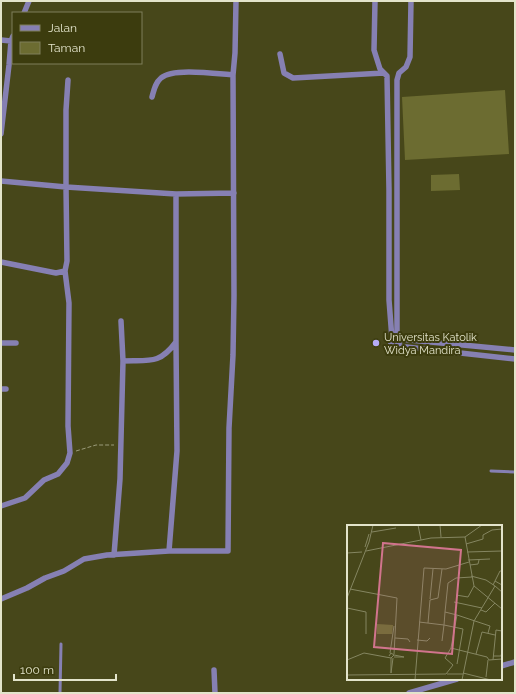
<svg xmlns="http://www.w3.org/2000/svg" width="516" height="694" font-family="Raleway,sans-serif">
<rect width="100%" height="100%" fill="#47471a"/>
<path fill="#6c6c31" d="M505,90L509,154L405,160L402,97Z
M459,174L460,190L431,191V175Z"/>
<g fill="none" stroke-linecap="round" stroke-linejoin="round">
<path stroke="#9b9c7a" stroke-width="1" stroke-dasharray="4 2" stroke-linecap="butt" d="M76,451L96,445H114"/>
<path stroke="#8680b3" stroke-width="3" d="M491,471L515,472
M60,693L61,644"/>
<path stroke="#8680b3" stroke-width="5.5" d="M375,1L374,50L380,69L387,76L389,190V300L392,339
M24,13L29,1
M1,40L11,41
M280,54L284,73L293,78L384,73
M152,97C154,90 155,83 161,78C173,67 218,74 233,75
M1,134L9,65L11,41L13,36
M1,181L66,187V110L68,80
M1,262L56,273L65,271L67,261L66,187L176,194L234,193
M121,321L123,361
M397,338V80L399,73L406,67L410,57L411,1
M399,339L400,341L398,345L394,347L392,346L390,341L394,337L399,339L515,350
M1,343H16
M397,346L515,359
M1,389H6
M1,506L25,498L44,480L58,474L67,463L70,453L68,426L69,303L65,271
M169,551L177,451L176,342
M114,555L120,479L123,361C149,360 159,365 176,342V194
M1,599L27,588L45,578L64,571L84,559L107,555L169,551H228L229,428L233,355L234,296L233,75L235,53L236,1
M501,666L515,662
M214,670L215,693
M409,693L457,679"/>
</g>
<circle fill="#b5acf8" stroke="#3c3c0e" stroke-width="1.5" cx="376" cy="343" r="4"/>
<g text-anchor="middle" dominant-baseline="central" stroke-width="4" stroke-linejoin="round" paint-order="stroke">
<g font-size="11" fill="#e3e4cb" stroke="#3c3c0e" text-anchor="start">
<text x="384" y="337">Universitas Katolik<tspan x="384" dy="13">Widya Mandira</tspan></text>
</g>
</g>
<g transform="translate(347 525)">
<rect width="155" height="155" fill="#47471a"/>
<path d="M30,99L46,100L45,109H30Z" fill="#6c6c31"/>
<path fill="none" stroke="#858661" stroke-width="1" d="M71,0L74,15M93,0L94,12M25,7L49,3M118,12L135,0M119,19L136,14V10L145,5L155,4M18,22L22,9M19,26L84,13L118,12L127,61L155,84M120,27L155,26M0,28L15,27M121,35L143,34M123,40L131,39L132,35M124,51L139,55L148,61M148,56L153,46H155M146,60L148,56L155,60M3,64L50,73M109,70L121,72L127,61M0,73L22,17L26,0M83,74L86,44M107,77L135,83M0,83L19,87V109M134,85L139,87L148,78M98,87L101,58L109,53L125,52M72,97L97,100L98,87L110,90M81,98L83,75L91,73L95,44M48,113L61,114L63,117M70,115L80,116L83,113M95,116L97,100L116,104L110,139M104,123L140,132L142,135L155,134M43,128L47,101M47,129L50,73M129,129L135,107L148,110M146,131H154L155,126M47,132H57L47,130M44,133V148L46,133M0,135L17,128L44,133L47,130L44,128L42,131M146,135L149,105L155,106M116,148L144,155M100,149H116M0,150L99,149L106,140L98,133L104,123L110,90L143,101L141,108M139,152L141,135M68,155L77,43L99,44L122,37M115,155L127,96L148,61L155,67"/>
<path fill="#d1748d" fill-opacity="0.15" stroke="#d1748d" stroke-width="2" d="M36,18L114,25L105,129L27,122Z"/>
<rect width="155" height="155" fill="none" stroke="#e3e4cb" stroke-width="2"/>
</g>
<rect width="516" height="694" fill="none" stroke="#e3e4cb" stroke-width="4"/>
<rect x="12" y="12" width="130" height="52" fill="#3c3c0e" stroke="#7f7f5a"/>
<rect x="20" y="25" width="20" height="6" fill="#8680b3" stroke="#7f7f5a"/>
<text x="48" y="32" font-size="12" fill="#e3e4cb">Jalan</text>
<rect x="20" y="42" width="20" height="12" fill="#6c6c31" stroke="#7f7f5a"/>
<text x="48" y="52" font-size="12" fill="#e3e4cb">Taman</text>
<path d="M14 674v6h102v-6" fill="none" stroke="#e3e4cb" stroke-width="2"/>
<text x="20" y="674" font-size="12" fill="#e3e4cb" stroke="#3c3c0e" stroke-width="3" paint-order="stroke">100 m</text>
</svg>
